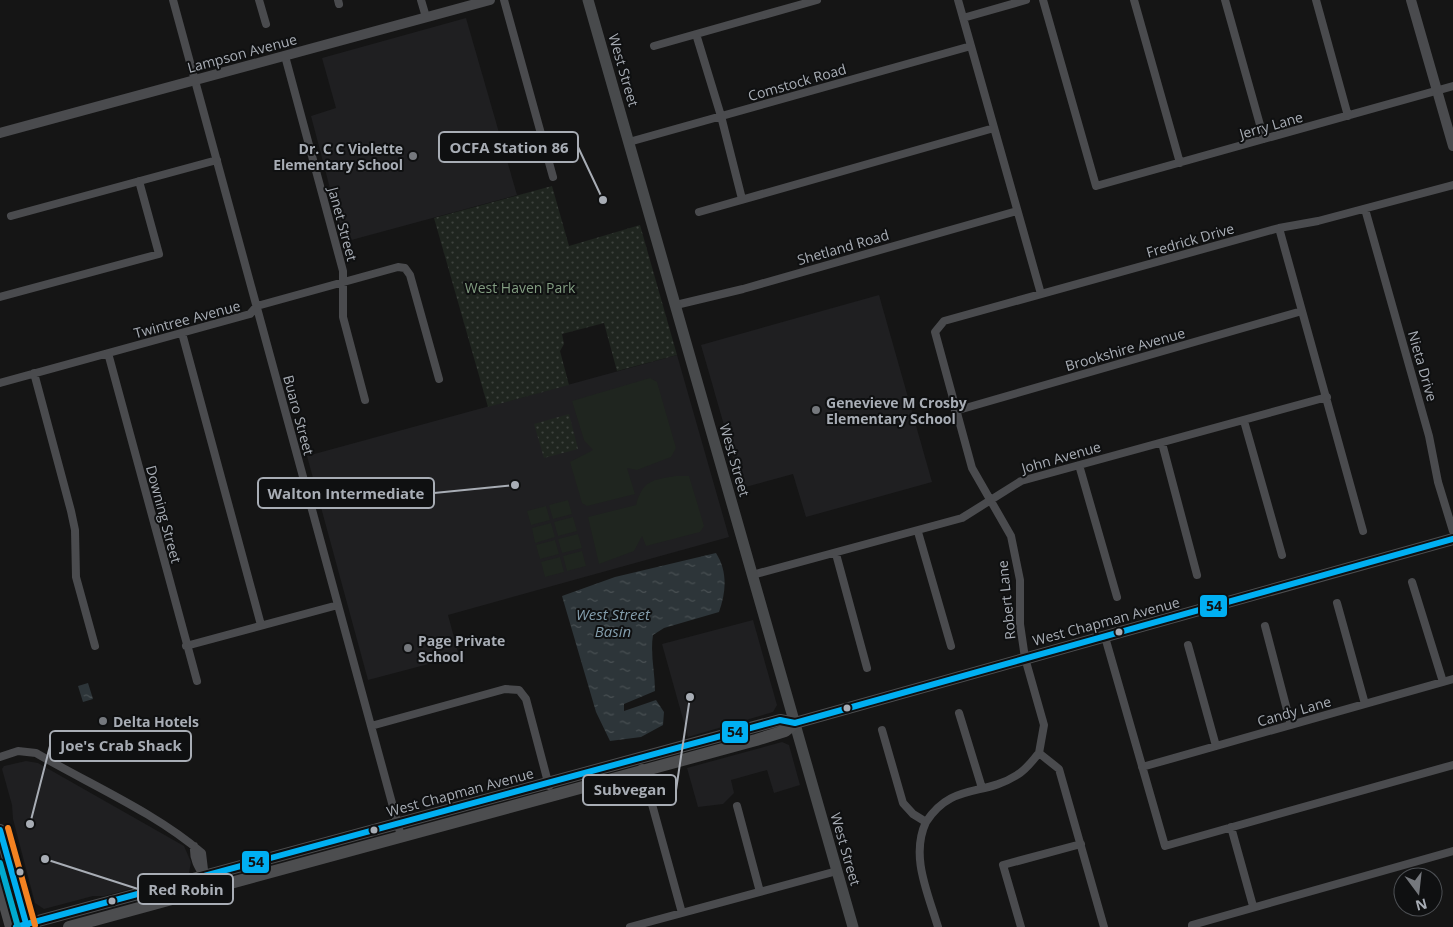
<svg xmlns="http://www.w3.org/2000/svg" width="1453" height="927" font-family="'Open Sans',sans-serif">
<defs>
<pattern id="park-dots" width="8" height="8" patternUnits="userSpaceOnUse" patternTransform="scale(1.25)"><rect width="8" height="8" fill="#1f251f"/><path d="M2 2h.1M6 6h.1" fill="none" stroke="#3d423d" stroke-width="1.8" stroke-linecap="round"/></pattern>
<pattern id="water-ripples" width="26" height="14" patternUnits="userSpaceOnUse" patternTransform="scale(1.25)"><rect width="26" height="14" fill="#2d3539"/><path d="M2 4q2-2 4 0t4 0M15 11q2-2 4 0t4 0" fill="none" stroke="#495053"/></pattern>
</defs>
<rect width="100%" height="100%" fill="#151515"/>
<path fill="#1f1f21" d="M466,18L517,195L344,242L311,116L336,108L322,58Z
M879,295L932,482L806,517L793,474L742,488L701,345Z
M677,355L729,537L448,615L459,656L368,680L307,456Z
M753,620L777,705L773,712L688,737L662,644Z
M782,742L789,745L800,785L774,793L767,770L731,780L734,793L723,804L698,807L687,768Z
M26,761L38,763L184,846L191,862L189,873L104,896H93L44,909L35,903L13,819L12,805L2,769L4,766Z"/>
<path fill="#1f251f" d="M650,378L657,382L676,448L671,457L637,470L627,468L635,494L587,506L582,503L570,462L593,450L584,440L572,401Z
M676,476H689L704,526L700,532L646,546L642,536L634,551L599,564L588,517L636,505C643,480 652,480 676,476Z
M568,500L572,514L553,519L549,505Z
M546,506L550,520L531,525L527,511Z
M573,517L577,531L558,536L554,522Z
M551,523L555,537L535,543L532,528Z
M578,534L582,548L562,553L558,539Z
M555,540L559,554L540,559L536,545Z
M582,551L586,566L567,571L563,556Z
M560,557L564,572L545,577L541,562Z"/>
<path fill="url(#park-dots)" d="M552,186L569,246L640,225L677,355L617,371L604,323L562,334L564,344L560,351L569,385L488,407L434,218Z
M569,414L578,449L544,458L534,424Z"/>
<path fill="url(#water-ripples)" d="M716,553C728,572 726,592 719,612L664,628L653,635C650,654 655,672 655,691L624,704V711L656,700L664,712L663,725L641,737L610,741L596,712L562,596L615,577Z
M88,683L93,699L83,702L78,686Z"/>
<g fill="none" stroke-linecap="round" stroke-linejoin="round">
<path stroke="#4a4b4e" stroke-width="8" d="M173,0L401,836
M259,0L266,24
M338,0L339,4
M421,0L426,17
M504,0L553,177
M958,0L1041,294
M1043,0L1096,186L1453,86
M1134,0L1180,163
M1225,0L1264,139
M1316,0L1348,116
M963,18L1026,0
M696,34L721,116L742,199
M654,46L817,0
M285,56L343,271V317L365,400
M629,142L971,46
M1365,209L1429,436L1438,482L1453,531
M699,212L994,128
M11,216L217,160
M1279,228L1363,531
M0,297L159,254L139,181
M676,305L743,289L1017,211
M182,333L261,625
M108,353L197,681
M34,373L71,511L75,530L76,577L95,646
M0,383L250,314L257,306L398,267L405,268L410,275L439,379
M955,411L1302,311
M1244,421L1282,555
M1162,443L1197,575
M1079,465L1117,597
M918,532L951,646
M836,554L867,668
M752,575L962,518L1021,481L1327,397
M1412,582L1443,682
M1337,603L1365,704
M1265,626L1291,725
M1105,637L1165,846L1453,765
M1188,645L1216,746
M186,646L338,605
M959,713L982,788
M371,726L505,689L519,690L526,699L549,786
M882,730L903,803L913,814L926,822C910,856 928,893 938,927
M0,757L18,751L36,753C89,784 156,813 202,853L205,878
M1142,767L1453,679
M642,768L682,913
M737,806L760,892
M926,822C952,782 983,797 1017,775C1026,770 1032,761 1039,753
M1231,827L1253,906
M194,846C193,859 198,867 205,878
M630,927L837,871
M1021,927L1003,865L1081,844
M1104,927L1059,769L1039,753L1044,725L1025,658L1020,624V580L1011,536L972,468L935,332L944,321L1279,228L1318,221L1453,185
M1192,927V925L1453,851"/>
<path stroke="#4a4b4e" stroke-width="10" d="M1411,0L1453,146
M0,133L490,0"/>
<path stroke="#484a4c" stroke-width="11" d="M588,0L853,927"/>
<path stroke="#4c4d4f" stroke-width="12" d="M0,830L27,927
M0,887L11,927
M16,927L780,720L795,723
M69,927L756,740L785,731L795,723L1453,539"/>
<g stroke="#0f1011" stroke-width="10">
<path id="bus-1" d="M16,927L780,720L795,723L1453,539"/>
</g>
<g stroke="#0f1011" stroke-width="10">
<path id="bus-2" d="M0,830L27,927"/>
</g>
<g stroke="#0f1011" stroke-width="10">
<path id="bus-3" d="M0,863L18,927"/>
</g>
<g stroke="#0f1011" stroke-width="10">
<path id="bus-4" d="M8,828L35,925"/>
</g>
<use href="#bus-1" stroke="#00aff2" stroke-width="6"/>
<use href="#bus-2" stroke="#00aff2" stroke-width="6"/>
<use href="#bus-3" stroke="#00a9ce" stroke-width="6"/>
<use href="#bus-4" stroke="#f48221" stroke-width="6"/>
</g>
<g fill="#75787d" stroke="#0f1011" stroke-width="2">
<circle cx="413" cy="156" r="5"/>
<circle cx="816" cy="410" r="5"/>
<circle cx="408" cy="648" r="5"/>
<circle cx="103" cy="721" r="5"/>
</g>
<g fill="#a8adb5" stroke="#0f1011" stroke-width="2">
<circle cx="1119" cy="632" r="4.5"/>
<circle cx="847" cy="708" r="4.5"/>
<circle cx="374" cy="830" r="4.5"/>
<circle cx="20" cy="872" r="4.5"/>
<circle cx="112" cy="901" r="4.5"/>
</g>
<g text-anchor="middle" dominant-baseline="central" stroke-width="4" stroke-linejoin="round" paint-order="stroke">
<g font-size="14" fill="#a8adb5" stroke="#0f1011">
<text transform="translate(242 53) rotate(-15)">Lampson Avenue</text>
<text transform="translate(624 70) rotate(74)">West Street</text>
<text transform="translate(797 82) rotate(-16)">Comstock Road</text>
<text transform="translate(1271 125) rotate(-16)">Jerry Lane</text>
<text transform="translate(343 224) rotate(75)">Janet Street</text>
<text transform="translate(1190 240) rotate(-16)">Fredrick Drive</text>
<text transform="translate(843 247) rotate(-16)">Shetland Road</text>
<text transform="translate(187 319) rotate(-15)">Twintree Avenue</text>
<text transform="translate(1125 349) rotate(-16)">Brookshire Avenue</text>
<text transform="translate(1423 366) rotate(74)">Nieta Drive</text>
<text transform="translate(299 415) rotate(75)">Buaro Street</text>
<text transform="translate(1061 457) rotate(-16)">John Avenue</text>
<text transform="translate(735 460) rotate(74)">West Street</text>
<text transform="translate(164 514) rotate(75)">Downing Street</text>
<text transform="translate(1006 600) rotate(-96)">Robert Lane</text>
<text transform="translate(1106 621) rotate(-15)">West Chapman Avenue</text>
<text transform="translate(1294 711) rotate(-16)">Candy Lane</text>
<text transform="translate(460 792) rotate(-15)">West Chapman Avenue</text>
<text transform="translate(846 849) rotate(74)">West Street</text>
</g>
<g font-size="14" font-weight="bold" fill="#a8adb5" stroke="#0f1011" text-anchor="start">
<text x="403" y="148" text-anchor="end">Dr. C C Violette<tspan x="403" dy="16">Elementary School</tspan></text>
<text x="826" y="402">Genevieve M Crosby<tspan x="826" dy="16">Elementary School</tspan></text>
<text x="418" y="640">Page Private<tspan x="418" dy="16">School</tspan></text>
<text x="113" y="721">Delta Hotels</text>
</g>
<g font-size="14" fill="#829d81" stroke="#0f1011">
<text x="520" y="287">West Haven Park</text>
</g>
<g font-size="15" font-style="italic" fill="#839dac" stroke="#0f1011">
<text x="613" y="614">West Street<tspan x="613" dy="17">Basin</tspan></text>
</g>
</g>
<path fill="none" stroke="#a8adb5" stroke-width="2" d="M603 200L578 147M515 485L434 493M30 824L50 746M690 697L676 790M45 859L138 889"/>
<g fill="#a8adb5" stroke="#0f1011" stroke-width="2">
<circle cx="603" cy="200" r="5"/>
<circle cx="515" cy="485" r="5"/>
<circle cx="30" cy="824" r="5"/>
<circle cx="690" cy="697" r="5"/>
<circle cx="45" cy="859" r="5"/>
</g>
<g fill="#0f1011" stroke="#a8adb5" stroke-width="2">
<rect x="439" y="132" width="139" height="30" rx="5"/>
<rect x="258" y="478" width="176" height="30" rx="5"/>
<rect x="50" y="731" width="141" height="30" rx="5"/>
<rect x="583" y="775" width="93" height="30" rx="5"/>
<rect x="138" y="874" width="95" height="30" rx="5"/>
</g>
<g font-size="15" text-anchor="middle" font-weight="bold" fill="#a8adb5">
<text x="509" y="153">OCFA Station 86</text>
<text x="346" y="499">Walton Intermediate</text>
<text x="121" y="751">Joe's Crab Shack</text>
<text x="630" y="795">Subvegan</text>
<text x="186" y="895">Red Robin</text>
</g>
<g stroke="#0f1011" stroke-width="2">
<rect x="1199" y="594" width="29" height="24" rx="5" fill="#00aff2"/>
<rect x="721" y="720" width="28" height="24" rx="5" fill="#00aff2"/>
<rect x="241" y="850" width="29" height="24" rx="5" fill="#00aff2"/>
</g>
<g font-size="14" text-anchor="middle" font-weight="bold" fill="#111">
<text x="1214" y="611">54</text>
<text x="735" y="737">54</text>
<text x="256" y="867">54</text>
</g>
<g transform="translate(1418 892) rotate(165)"><circle r="24" fill="#0f1011" stroke="#4c4f53"/>
<path d="M0-4L9 19L0 12L-9 19Z" fill="#75787d"/>
<text y="-8" font-size="14" font-weight="bold" text-anchor="middle" fill="#a8adb5">N</text>
</g>
</svg>
